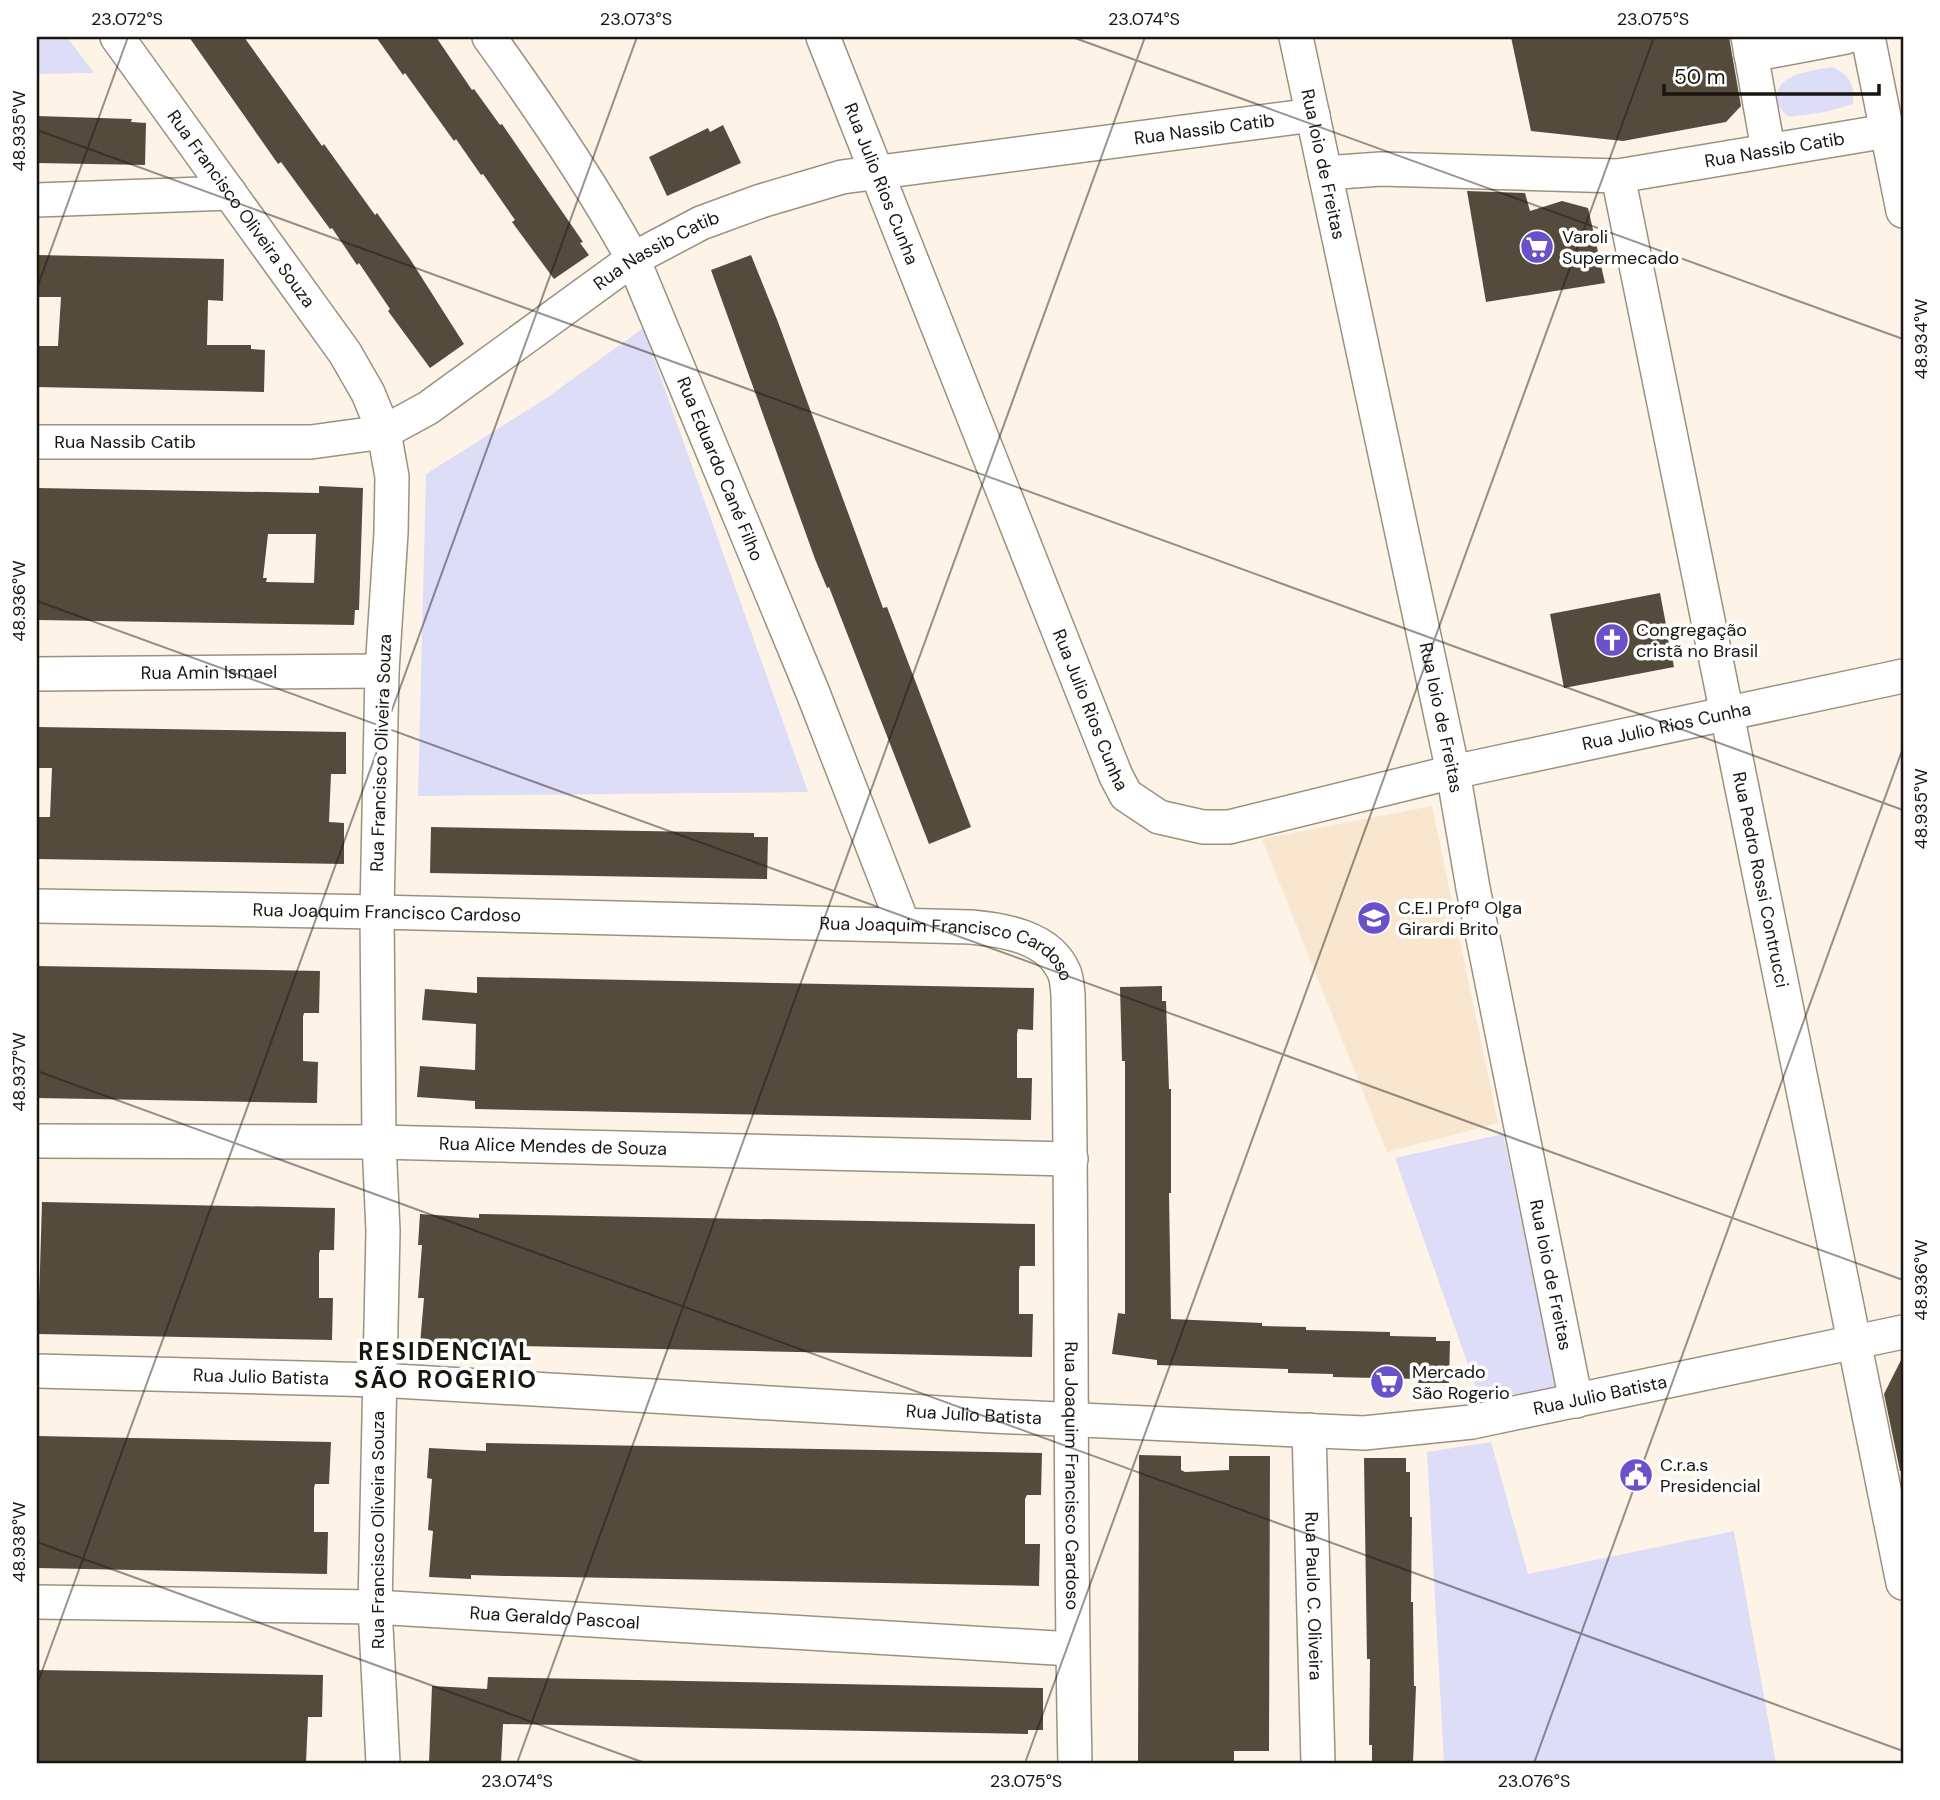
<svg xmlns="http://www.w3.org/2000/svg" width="1940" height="1800" font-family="'DM Sans',sans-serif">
<rect width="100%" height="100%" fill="#fdf3e6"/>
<path fill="#f8e6cf" d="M1432,806L1498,1123L1387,1152L1262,839Z"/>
<path fill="#deddf8" d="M37,37H67L94,73L37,74Z
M1833,67C1850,75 1855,85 1853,104L1825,112L1789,117C1781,111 1775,104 1777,94C1780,73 1816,70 1833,67Z
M643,328L808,792L418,796L426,474L548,397Z
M1503,1134L1556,1387L1483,1407L1395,1158Z
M1491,1442L1528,1574L1734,1531L1776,1763H1444L1427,1452Z"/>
<path fill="#554b3d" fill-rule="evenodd" d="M189,37H244L322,146L324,144L375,215L377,213L410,259L464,344L430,368L388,311L390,309L359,263L357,265L332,228L330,229L281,162L278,164Z
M376,37H436L472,90L474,89L500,125L502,124L583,242L580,243L589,255L554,279L512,222L515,220L483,174L481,175L456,139L454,141L405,73L403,75Z
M1511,37H1729L1741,106L1726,122L1623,141L1531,131Z
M37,116L132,119L131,122L146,123L145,165L37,163Z
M723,125L741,163L667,196L649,157L708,128L710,132Z
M1467,191L1525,193L1530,211L1562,201L1588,208L1605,283L1486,302Z
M37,255L224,259L223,301L208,300L207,345H251V349L265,350L264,392L37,387V346H58L61,297H37Z
M751,255L778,322L883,608L887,607L971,827L929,844L829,587L827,588L815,559L711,270Z
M319,486L363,488L359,610H355L354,625L37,620V488L319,493ZM268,534H316L314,583L266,582L267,578H263Z
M1660,593L1674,667L1564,688L1550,614Z
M37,727L346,732V774H331L329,822L344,823V864L37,859V817H50L52,768H37Z
M431,827L754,833V837H768L767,879L430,873Z
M37,966L320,971L319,1013H304L303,1017V1061L318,1062L317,1103L37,1098Z
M477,977L1034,988L1033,1030L1018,1029L1017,1034V1078H1032L1031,1120L475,1109V1101L417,1097L420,1066L475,1070L476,1024L422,1020L425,989L477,993Z
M1162,986V1001H1166L1169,1089H1171V1193H1169L1171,1319L1262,1323V1326L1306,1327V1330L1390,1332V1336L1436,1337V1341H1450L1449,1383H1418L1419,1379L1333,1377V1374L1288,1373V1369L1157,1365V1360L1112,1354L1118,1313L1125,1314V1061H1122L1120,987Z
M42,1202L335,1208L334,1250H320L319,1254V1298H333L332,1340L38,1334Z
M420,1214L479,1218V1214L1035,1224V1266H1020L1019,1270V1314H1033L1032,1357L420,1344L424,1298H418L422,1245H418Z
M1903,1356V1471H1900L1884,1394Z
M37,1436L331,1442L329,1484H315L314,1488V1532H328L327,1574L37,1568Z
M486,1443L1042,1453L1041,1495H1027L1025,1499V1544H1040L1039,1586L505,1576L471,1575V1579L429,1577L433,1531L428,1530L432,1479L427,1478L429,1448L486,1451Z
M1139,1455L1181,1456V1470L1185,1472L1229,1470V1456H1270L1269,1751H1234V1763H1138Z
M1364,1458H1406V1472H1410V1517H1412L1411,1602H1413L1414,1686H1416L1413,1763H1372V1745H1369L1370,1659H1367Z
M37,1670L323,1675L322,1717H308L306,1763H37Z
M488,1677L1043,1688V1730H1028V1734L503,1724L501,1763H429L432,1686L487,1689Z"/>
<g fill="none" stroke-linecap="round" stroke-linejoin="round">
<g stroke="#9c9181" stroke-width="36">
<g id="minor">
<path id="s1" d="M117,37L345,353L368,393L384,432L392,477L391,533L382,671L377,912L379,1142L383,1231L375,1607L383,1763"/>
<path id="s2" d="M489,37C541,109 590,181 633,259L813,693L903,924"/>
<path id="s3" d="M823,37L1116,776L1126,795L1159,817L1203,827H1229L1453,772L1903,676"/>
<path id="s4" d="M1296,37L1453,772L1473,888L1576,1401"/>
<path d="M1748,37L1768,149"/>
<path d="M1868,37L1903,211"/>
<path d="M1751,55L1846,37"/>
<path id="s5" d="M1325,173L1381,169L1618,176L1887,131"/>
<path id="s6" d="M1618,176L1903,1583"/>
<path d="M37,200L230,193"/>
<path id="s7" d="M37,442H311L384,432L428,408L633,259L701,223L761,201L842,177L1313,115"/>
<path id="s8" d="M37,674L382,671"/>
<path id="s9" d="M37,906L377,912L971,927C1004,930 1049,937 1064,972C1067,978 1067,987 1068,994C1073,1250 1069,1507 1075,1763"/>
<path id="s10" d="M37,1141L379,1142L1071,1159"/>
<path id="s11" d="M37,1371L379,1380L992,1416L1364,1433L1472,1422L1903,1332"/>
<path id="s12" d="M1309,1430L1318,1763"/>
<path id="s13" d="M37,1602L375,1607L1072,1649"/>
</g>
</g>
<use href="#minor" stroke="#fff" stroke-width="33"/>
</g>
<path fill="none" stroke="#19150f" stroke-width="2" stroke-opacity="0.45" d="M1072,37L1903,339M37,130L1903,810M37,288L128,37M37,601L1903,1280M37,1071L1903,1751M37,1542L645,1763M37,1685L637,37M517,1763L1145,37M1025,1763L1654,37M1534,1763L1903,748"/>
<defs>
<g id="supermarket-disc" transform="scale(1.75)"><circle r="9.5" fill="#6a50c9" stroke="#fff"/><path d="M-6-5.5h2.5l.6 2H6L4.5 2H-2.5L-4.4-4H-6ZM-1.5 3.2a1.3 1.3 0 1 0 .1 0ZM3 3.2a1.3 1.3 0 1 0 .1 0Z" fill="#fff"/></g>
<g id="church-disc" transform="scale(1.75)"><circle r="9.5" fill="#6a50c9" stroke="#fff"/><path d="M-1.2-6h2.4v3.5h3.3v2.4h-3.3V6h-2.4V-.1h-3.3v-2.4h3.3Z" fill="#fff"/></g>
<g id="school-disc" transform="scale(1.75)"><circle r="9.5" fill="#6a50c9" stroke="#fff"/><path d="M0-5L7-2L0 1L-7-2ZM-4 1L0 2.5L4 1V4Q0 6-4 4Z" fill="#fff"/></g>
<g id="civic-disc" transform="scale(1.75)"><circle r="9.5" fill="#6a50c9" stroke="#fff"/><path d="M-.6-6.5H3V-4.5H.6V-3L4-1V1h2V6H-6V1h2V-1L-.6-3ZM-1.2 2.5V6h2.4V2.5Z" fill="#fff"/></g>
</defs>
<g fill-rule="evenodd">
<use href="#supermarket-disc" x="1537" y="247"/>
<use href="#church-disc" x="1612" y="640"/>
<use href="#school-disc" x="1374" y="918"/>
<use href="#supermarket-disc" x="1387" y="1382"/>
<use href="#civic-disc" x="1636" y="1475"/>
</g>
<g text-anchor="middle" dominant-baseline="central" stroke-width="7" stroke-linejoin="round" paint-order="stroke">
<g font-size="18" fill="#19150f" stroke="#fff">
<text stroke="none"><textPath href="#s7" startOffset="1242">Rua Nassib Catib</textPath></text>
<text stroke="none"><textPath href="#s5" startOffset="452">Rua Nassib Catib</textPath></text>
<text stroke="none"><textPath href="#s4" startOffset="130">Rua Ioio de Freitas</textPath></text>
<text stroke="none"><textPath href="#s3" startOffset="158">Rua Julio Rios Cunha</textPath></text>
<text stroke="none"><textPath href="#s1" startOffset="212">Rua Francisco Oliveira Souza</textPath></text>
<text stroke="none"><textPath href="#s7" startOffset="676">Rua Nassib Catib</textPath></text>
<text stroke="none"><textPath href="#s7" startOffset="88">Rua Nassib Catib</textPath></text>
<text stroke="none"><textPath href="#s2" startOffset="492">Rua Eduardo Cané Filho</textPath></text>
<text stroke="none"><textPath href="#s8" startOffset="172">Rua Amin Ismael</textPath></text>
<text stroke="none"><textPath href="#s3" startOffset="724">Rua Julio Rios Cunha</textPath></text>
<text stroke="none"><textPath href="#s4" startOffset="696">Rua Ioio de Freitas</textPath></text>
<text stroke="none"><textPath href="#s3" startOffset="1376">Rua Julio Rios Cunha</textPath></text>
<text transform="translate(381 753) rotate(-88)">Rua Francisco Oliveira Souza</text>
<text stroke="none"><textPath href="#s6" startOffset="718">Rua Pedro Rossi Contrucci</textPath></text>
<text stroke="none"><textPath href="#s9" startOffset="350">Rua Joaquim Francisco Cardoso</textPath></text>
<text stroke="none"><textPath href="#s9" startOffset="917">Rua Joaquim Francisco Cardoso</textPath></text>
<text stroke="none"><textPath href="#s10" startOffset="516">Rua Alice Mendes de Souza</textPath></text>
<text stroke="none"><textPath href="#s4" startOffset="1264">Rua Ioio de Freitas</textPath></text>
<text stroke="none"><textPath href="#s11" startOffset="224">Rua Julio Batista</textPath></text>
<text stroke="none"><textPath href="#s11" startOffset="1568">Rua Julio Batista</textPath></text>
<text stroke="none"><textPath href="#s11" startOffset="938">Rua Julio Batista</textPath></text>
<text stroke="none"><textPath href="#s9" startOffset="1547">Rua Joaquim Francisco Cardoso</textPath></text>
<text transform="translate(378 1530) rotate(-90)">Rua Francisco Oliveira Souza</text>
<text stroke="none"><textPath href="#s12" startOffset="166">Rua Paulo C. Oliveira</textPath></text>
<text stroke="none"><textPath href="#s13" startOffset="518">Rua Geraldo Pascoal</textPath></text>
</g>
<g font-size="18" fill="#19150f" stroke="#fff" text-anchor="start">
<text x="1562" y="237">Varoli<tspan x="1562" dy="21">Supermecado</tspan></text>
<text x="1636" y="630">Congregação<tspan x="1636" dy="21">cristã no Brasil</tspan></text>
<text x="1398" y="908">C.E.I Profª Olga<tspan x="1398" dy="21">Girardi Brito</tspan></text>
<text x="1412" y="1372">Mercado<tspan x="1412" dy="21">São Rogerio</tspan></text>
<text x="1660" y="1465">C.r.a.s<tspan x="1660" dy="21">Presidencial</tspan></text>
</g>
<g font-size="24" font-weight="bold" letter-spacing="2" fill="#19150f" stroke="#fff">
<text x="446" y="1351">RESIDENCIAL<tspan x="446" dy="28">SÃO ROGERIO</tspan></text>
</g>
</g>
<rect width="1940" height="1800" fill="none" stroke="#ffffff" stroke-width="77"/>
<path d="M1664 84v10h215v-10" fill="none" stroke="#19150f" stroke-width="3.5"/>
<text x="1674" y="84" font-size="21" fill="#19150f" stroke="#ffffff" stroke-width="5" paint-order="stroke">50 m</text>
<rect x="38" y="38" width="1864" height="1724" fill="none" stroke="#19150f" stroke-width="2.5"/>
<g font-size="18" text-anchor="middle" fill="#19150f">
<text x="127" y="25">23.072°S</text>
<text x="636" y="25">23.073°S</text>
<text x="1144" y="25">23.074°S</text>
<text x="1653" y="25">23.075°S</text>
<text transform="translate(19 131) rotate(-90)" y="6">48.935°W</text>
<text transform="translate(1921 339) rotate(-90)" y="6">48.934°W</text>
<text transform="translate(19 601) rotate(-90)" y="6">48.936°W</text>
<text transform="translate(1921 809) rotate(-90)" y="6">48.935°W</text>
<text transform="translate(19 1072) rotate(-90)" y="6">48.937°W</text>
<text transform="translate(1921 1280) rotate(-90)" y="6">48.936°W</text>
<text transform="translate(19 1542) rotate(-90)" y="6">48.938°W</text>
<text x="517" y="1787">23.074°S</text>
<text x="1026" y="1787">23.075°S</text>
<text x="1534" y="1787">23.076°S</text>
</g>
</svg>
